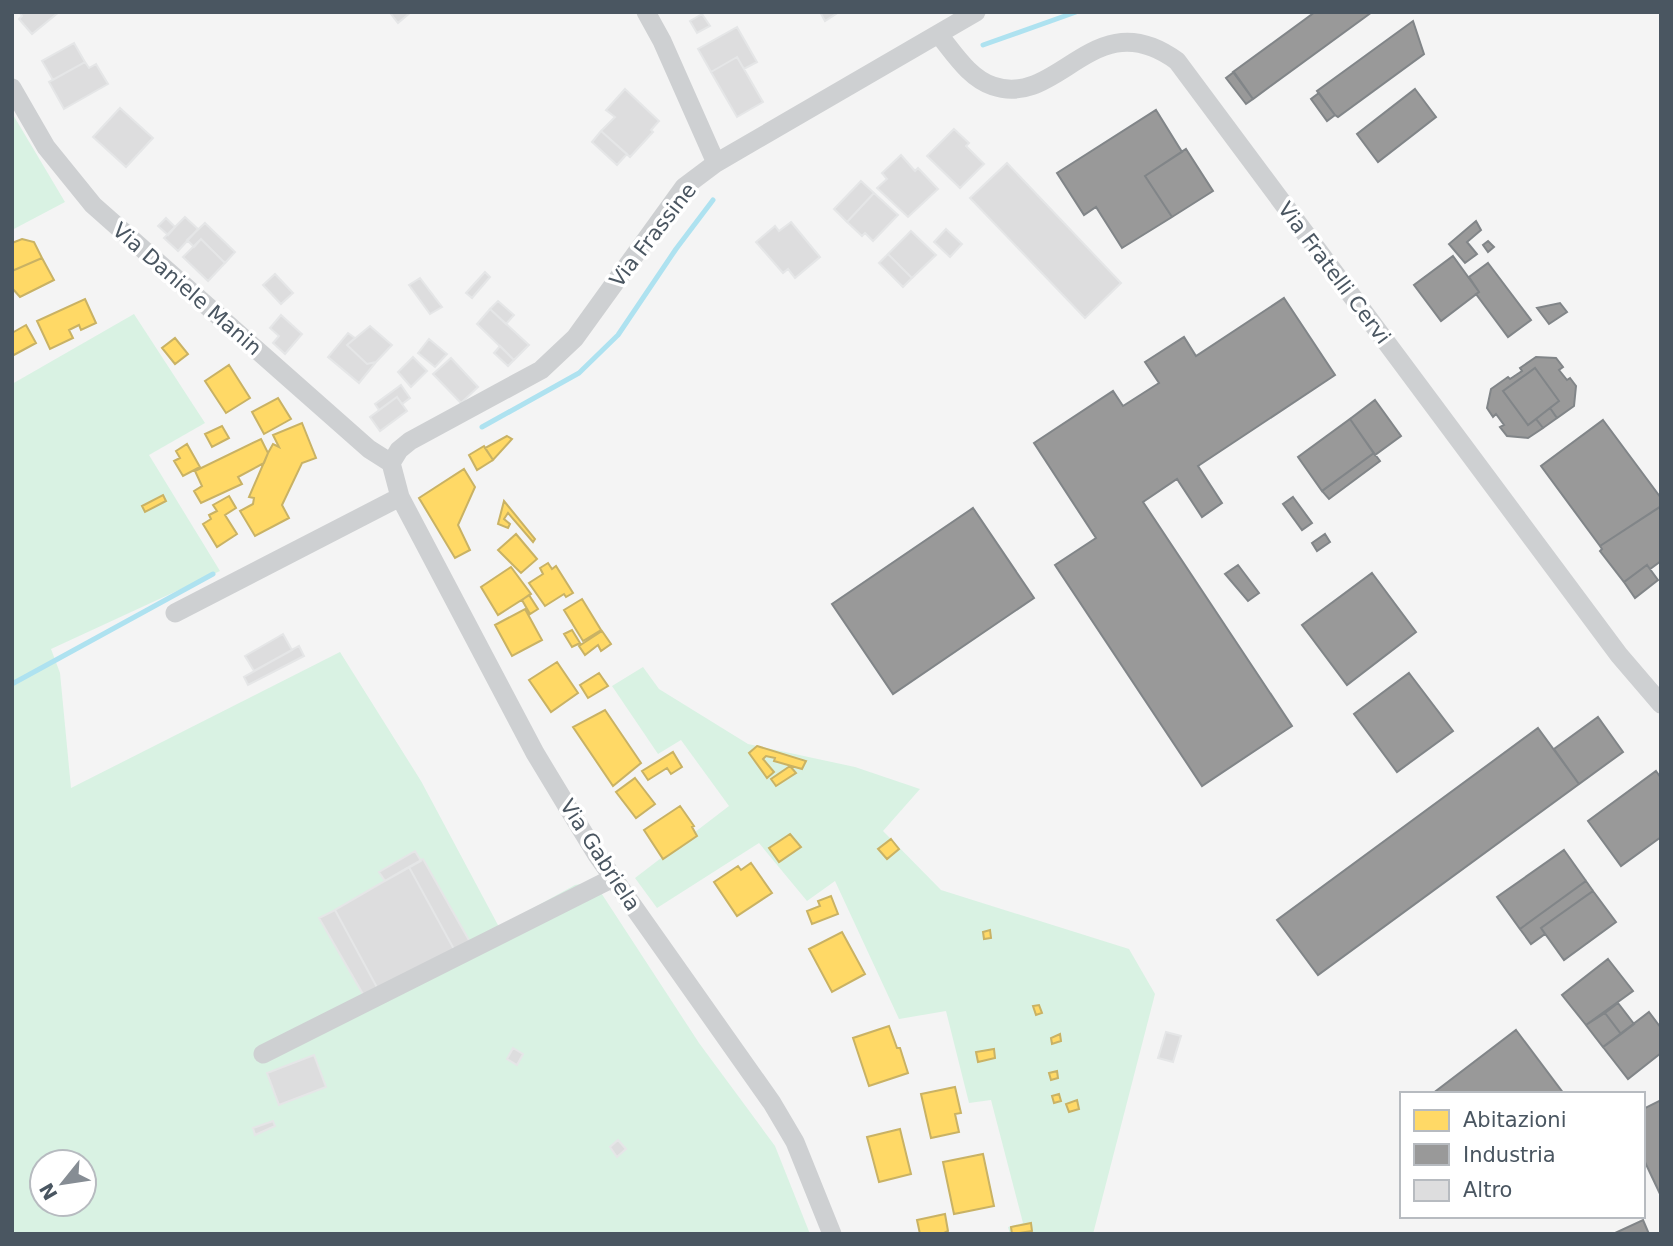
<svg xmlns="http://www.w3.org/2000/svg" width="1673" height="1246" font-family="'DejaVu Sans',sans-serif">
<rect width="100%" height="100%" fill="#f4f4f4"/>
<path fill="#d9f2e3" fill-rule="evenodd" d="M12,113L65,202L12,230Z
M134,314L205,423L149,455L220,571L51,649L60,673L71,788L340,652L421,781L499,927L575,885L594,882L699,1043L775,1146L810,1234H12V384ZM42,1162H84V1204H42Z
M643,667L659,689L748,744L855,767L920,789L883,831L941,890L1129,949L1155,994L1093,1234H1010L1008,1227L1023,1223L991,1100L969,1103L946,1011L899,1019L835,881L807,901L759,843L657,908L635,878L729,806L681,740L658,754L612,686Z"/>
<path fill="#ffd966" stroke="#c9b264" stroke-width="2" d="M22,239L34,242L42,258L12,271V243Z
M42,258L54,280L20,297L12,288V271Z
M85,299L96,323L81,330L79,325L69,330L73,338L50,349L37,321Z
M26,325L36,343L12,356V333Z
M175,338L188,354L175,364L162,348Z
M229,365L250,398L226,413L205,381Z
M278,398L291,419L264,434L252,412Z
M302,423L316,458L302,463L282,505L289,518L255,536L240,511L253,504L254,498L249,497L268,453L273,444L279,447L273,435Z
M222,426L229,438L212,447L205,434Z
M507,436L512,439L493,460L485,448Z
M261,439L268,453L264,463L238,477L242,484L201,503L194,491L202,486L195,471Z
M187,444L200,467L183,476L174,461L180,458L176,451Z
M484,446L493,460L477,470L469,455Z
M464,469L475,487L458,525L470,550L455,558L419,498Z
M163,495L166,501L145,512L142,506Z
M229,496L236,508L225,515L237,534L217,547L203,524L211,519L209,515L217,511L213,505Z
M504,501L535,539L533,542L508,513L504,519L510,524L508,528L498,524Z
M516,534L537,559L521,573L498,550Z
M548,563L552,569L556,566L573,593L566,597L564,594L545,606L529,583L543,574L540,568Z
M511,567L531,594L498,615L481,587Z
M529,595L538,609L530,614L522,600Z
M582,599L601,630L583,641L564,610Z
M525,609L542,640L512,656L495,625Z
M572,630L580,643L572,647L564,634Z
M602,631L611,644L601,651L598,645L585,655L579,646Z
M557,662L578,693L551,712L529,680Z
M599,673L608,686L588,698L580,685Z
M605,710L641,763L613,786L573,727Z
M757,746L806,761L802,769L774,761L775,758L766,756L763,759L774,772L767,778L749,753Z
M673,752L682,767L671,774L667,768L648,780L642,771Z
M790,766L796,773L776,786L771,779Z
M635,778L655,804L636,818L616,792Z
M680,806L694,826L692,827L697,836L663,859L644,830Z
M790,834L801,847L779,862L769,848Z
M891,839L899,849L887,859L878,849Z
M751,863L772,893L737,916L714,882L738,866L741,870Z
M831,896L838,914L812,924L807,911L820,906L818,901Z
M990,930L991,938L984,939L983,932Z
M842,932L865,974L832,992L809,949Z
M1039,1005L1042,1013L1036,1015L1033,1006Z
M889,1026L897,1048H900L908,1073L869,1086L853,1038Z
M1060,1034L1061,1041L1052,1044L1051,1038Z
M994,1049L995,1058L978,1062L976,1052Z
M1057,1071L1058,1078L1051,1080L1049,1073Z
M955,1087L961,1113L955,1114L959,1132L931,1138L921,1094Z
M1059,1094L1061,1101L1054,1103L1052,1096Z
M1077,1100L1079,1109L1069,1112L1066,1104Z
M900,1129L911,1174L879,1182L867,1137Z
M983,1154L994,1206L954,1214L943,1162Z
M945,1214L948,1231L942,1234H920L917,1220Z
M1031,1223L1032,1231L1012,1234L1011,1227Z"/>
<path fill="#999" stroke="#818588" stroke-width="2" d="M1315,12H1372L1253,99L1233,72Z
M1413,21L1424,54L1338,117L1335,115L1317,91Z
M1234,72L1253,99L1246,104L1226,78Z
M1415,89L1436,117L1378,162L1357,134Z
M1319,93L1335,115L1327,121L1311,99Z
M1156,110L1182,152L1145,176L1172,217L1122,248L1096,207L1084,215L1057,173Z
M1186,149L1213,191L1172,217L1145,176Z
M1476,221L1481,230L1467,242L1477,254L1465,263L1449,244Z
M1488,241L1494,247L1488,252L1483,245Z
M1453,256L1479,292L1441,321L1414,285Z
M1488,263L1531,320L1508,337L1476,294L1479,292L1469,277Z
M1284,298L1335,375L1198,466L1222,503L1202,517L1177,479L1143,502L1292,726L1202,786L1055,565L1096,538L1034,443L1113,391L1123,406L1159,383L1145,362L1184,337L1196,356Z
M1560,303L1567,312L1549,324L1537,308Z
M1536,357L1556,358L1563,367L1559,370L1567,380L1570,378L1576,386L1574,406L1557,418L1550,408L1559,401L1535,368L1503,391L1528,425L1536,419L1543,428L1528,438L1507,436L1500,427L1504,425L1496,414L1493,417L1487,408L1491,389L1508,377L1510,379L1522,371L1520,368Z
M1535,368L1559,401L1528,425L1503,391Z
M1375,400L1401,436L1375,455L1350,419Z
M1550,408L1557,418L1543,428L1536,419Z
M1350,419L1374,453L1322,491L1298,457Z
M1603,420L1661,498V506L1600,546L1541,466Z
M1374,453L1380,461L1329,499L1322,491Z
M1293,497L1312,523L1302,530L1283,504Z
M1660,507L1661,561L1650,569L1647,565L1624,582L1600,551L1602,549L1600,546Z
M973,508L1034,598L893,694L832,604Z
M1325,534L1330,542L1317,551L1312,543Z
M1238,565L1259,593L1248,601L1225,574Z
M1647,565L1658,580L1635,598L1624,582Z
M1372,573L1416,632L1347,685L1302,625Z
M1409,673L1453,731L1397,772L1354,714Z
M1598,717L1623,752L1579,784L1554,749Z
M1538,728L1579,784L1318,975L1277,920Z
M1656,771L1661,778V837L1621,866L1588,821Z
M1564,850L1586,881L1520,929L1497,897Z
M1586,881L1593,891L1541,928L1545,934L1531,944L1520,929Z
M1593,891L1616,922L1564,960L1541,928Z
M1608,959L1633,991L1586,1025L1562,995Z
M1618,1003L1634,1024L1621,1034L1605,1013Z
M1649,1012L1661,1028V1053L1628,1079L1603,1047Z
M1605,1013L1621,1034L1603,1047L1586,1025Z
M1516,1030L1564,1094H1432Z
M1661,1100V1196L1643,1158V1109Z
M1643,1220L1649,1234H1613Z"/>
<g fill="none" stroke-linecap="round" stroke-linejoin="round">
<path stroke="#aee2f0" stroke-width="5" d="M983,45L1076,12
M482,427L579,373L618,335L676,249L713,200
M12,684L213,574"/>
</g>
<path fill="#ddddde" stroke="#e5e6e7" stroke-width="2" d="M19,12H59L32,34L19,19L22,16Z
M393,12H411L398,23L391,14Z
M820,12H839L825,21Z
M702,14L710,26L697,33L690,21Z
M737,27L757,62L744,69L737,57L711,72L698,49Z
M74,43L85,62L53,80L42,61Z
M737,57L763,102L737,117L711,72Z
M85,62L89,68L96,64L108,84L64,109L49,82Z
M625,89L659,121L651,130L653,132L630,157L601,131L615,117L606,110Z
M120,108L153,138L126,167L93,137Z
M954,129L969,143L966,146L984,164L960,188L927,156Z
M601,131L627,154L617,165L592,142Z
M901,155L915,171L918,168L938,189L908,217L877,188L887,179L882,173Z
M1007,163L1121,283L1085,318L970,198Z
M861,181L874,193L847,222L834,209Z
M874,193L898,215L873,241L865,233L862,236L847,222Z
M185,217L198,229L178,251L164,238Z
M166,218L175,227L168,235L158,226Z
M791,222L820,257L795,278L788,269L783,273L756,242L775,226L779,231Z
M205,223L235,252L225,263L201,239L194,247L187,240Z
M946,229L962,244L950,257L934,242Z
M911,231L936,255L912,278L888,254Z
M201,239L225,263L208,281L183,257Z
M888,254L912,278L903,287L879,263Z
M485,272L490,277L472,298L466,293Z
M275,274L293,293L281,304L263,285Z
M420,278L442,307L430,314L409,285Z
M498,301L514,315L506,324L490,309Z
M490,309L529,345L514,360L477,324Z
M281,315L302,334L285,354L273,343L279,336L270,328Z
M370,326L392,345L376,362L367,364L347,345Z
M348,333L355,338L347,345L367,364L376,362L359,383L328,357Z
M429,339L447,354L435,367L418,353Z
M500,346L514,360L508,366L494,353Z
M413,357L427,371L411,387L398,372Z
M451,358L478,387L461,403L433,374Z
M401,385L410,398L402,404L397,397L379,410L375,404Z
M397,397L407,411L380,431L370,417Z
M283,634L292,650L254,671L245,656Z
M299,646L304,656L248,685L244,677Z
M415,851L421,861L385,881L379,872Z
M423,859L470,942L455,951L409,867Z
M409,867L455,951L380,993L335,910Z
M335,910L380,993L367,1001L319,918Z
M1166,1032L1181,1036L1173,1062L1158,1058Z
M513,1048L523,1054L517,1065L507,1059Z
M314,1055L326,1087L279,1105L267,1073Z
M273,1121L275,1126L255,1135L253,1128Z
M618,1140L626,1149L617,1157L610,1147Z"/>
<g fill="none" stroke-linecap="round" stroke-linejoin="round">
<path stroke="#ced0d2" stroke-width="19" d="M646,12L662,41L716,163
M939,35C954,53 969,78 993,86C1059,109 1094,0 1177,61L1619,655L1661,704
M12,88L46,147L93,205L369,449L391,463
M391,463L400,497L535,753L567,806L597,855L772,1103L795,1142L832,1234
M391,463L399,450L410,441L541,370L575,338L684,187L716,163L976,12
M175,613L400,497
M263,1054L613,878"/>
</g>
<g text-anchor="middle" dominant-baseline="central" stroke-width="7" stroke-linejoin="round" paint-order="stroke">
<g font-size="21" fill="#4a5661" stroke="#fff">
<text transform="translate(653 235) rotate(-52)">Via Frassine</text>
<text transform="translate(1334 273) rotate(53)">Via Fratelli Cervi</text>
<text transform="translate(187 289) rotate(41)">Via Daniele Manin</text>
<text transform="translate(600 855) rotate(57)">Via Gabriela</text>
</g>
</g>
<rect width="1673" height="1246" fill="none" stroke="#4a5661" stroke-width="28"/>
<rect x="1400" y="1092" width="245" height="126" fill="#ffffff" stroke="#b7bbc0" stroke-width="2"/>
<rect x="1414" y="1110" width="35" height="21" fill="#ffd966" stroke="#b7bbc0" stroke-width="2"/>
<text x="1463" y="1127" font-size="21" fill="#4a5661">Abitazioni</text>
<rect x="1414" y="1144" width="35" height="21" fill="#999999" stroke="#b7bbc0" stroke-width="2"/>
<text x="1463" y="1162" font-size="21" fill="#4a5661">Industria</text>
<rect x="1414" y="1180" width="35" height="21" fill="#ddddde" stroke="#b7bbc0" stroke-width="2"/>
<text x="1463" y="1197" font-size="21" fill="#4a5661">Altro</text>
<g transform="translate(63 1183) rotate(240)"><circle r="33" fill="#ffffff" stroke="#b7bbc0" stroke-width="2"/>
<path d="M0-5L12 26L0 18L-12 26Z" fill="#868d94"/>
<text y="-10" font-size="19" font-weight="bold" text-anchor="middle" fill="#4a5661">N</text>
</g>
</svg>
